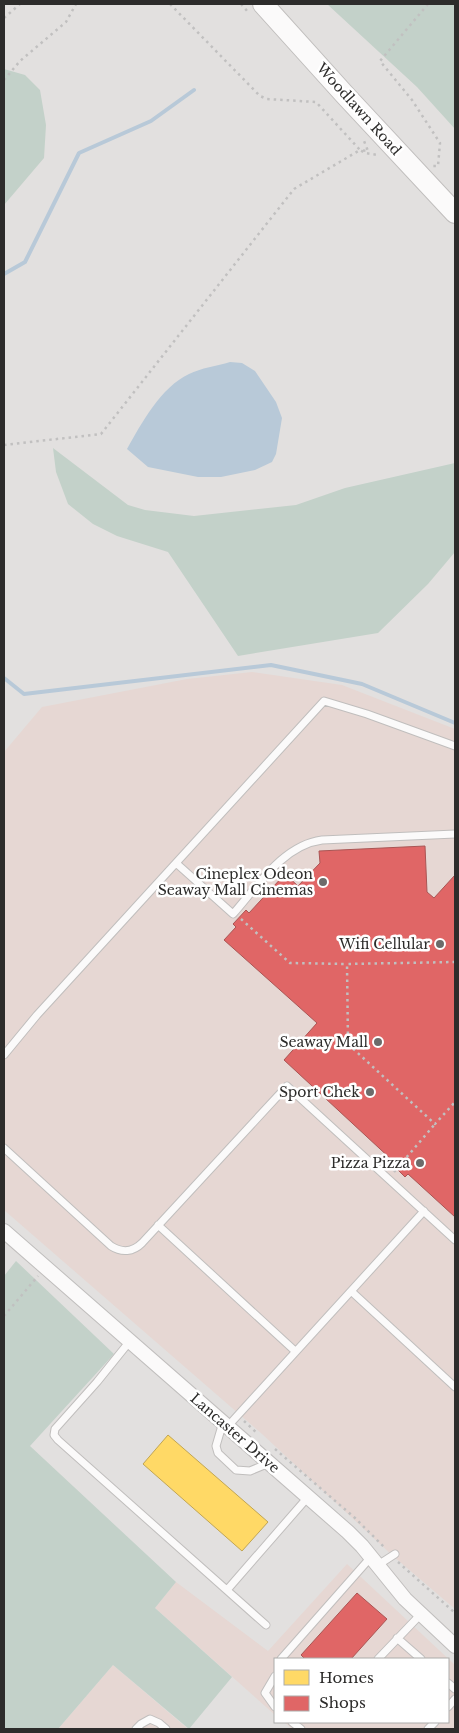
<svg xmlns="http://www.w3.org/2000/svg" width="459" height="1733" font-family="'Libre Baskerville',serif">
<rect width="100%" height="100%" fill="#e2e0df"/>
<path fill="#e6d7d3" d="M252,672L342,685L455,729V1609L393,1556L262,1434L4,1210V752L42,707L187,679Z
M347,1564L455,1665V1728L454,1729H292L284,1722H448V1659H275V1715L155,1608L176,1582L268,1651Z
M113,1665L188,1729H58Z"/>
<path fill="#c3d1c9" d="M327,4H455V129L417,87Z
M4,69L25,75L40,90L46,125L44,158L4,205Z
M53,448L128,505L145,510L194,516L296,505L345,488L455,463V552L428,584L378,633L238,656L168,552L117,536L93,524L68,504L56,472Z
M16,1261L114,1354L30,1446L176,1582L155,1608L232,1677L189,1729L113,1665L58,1729H4V1276Z"/>
<path fill="#b8c9d8" d="M230,362L242,363L255,371L276,402L282,418L276,454L272,462L255,470L221,477H198L148,467L127,449C141,424 161,387 189,374C201,368 217,366 230,362Z"/>
<path fill="#ffd966" stroke="#c0a554" d="M168,1435L268,1522L242,1551L143,1464Z"/>
<path fill="#e06666" stroke="#aa5554" d="M425,846L427,892L434,898L455,875V1217L408,1174L405,1177L391,1163L393,1161L284,1060L317,1023L224,940L236,927L233,924L246,910L249,913L285,874L298,886L320,863L319,851Z
M357,1593L387,1619L351,1659H305L301,1655Z"/>
<g fill="none" stroke-linecap="round" stroke-linejoin="round">
<path stroke="#b8c9d8" stroke-width="4" d="M4,274L25,262L79,153L151,121L194,90
M4,678L24,694L271,665L362,684L455,723"/>
<g stroke="#c0bebd" stroke-width="9">
<path id="lane" d="M176,863L233,914C257,887 283,845 322,840L455,834
M4,1055L37,1015L324,701L367,714L455,746
M4,1148L111,1246C122,1253 133,1252 142,1243L287,1086L455,1240
M158,1225L295,1351
M351,1291L455,1387
M130,1341L97,1382L55,1429L54,1435L58,1440L266,1625
M223,1422L216,1446L218,1453L236,1470L250,1471L269,1463
M228,1426L424,1211
M378,1565L395,1554
M227,1590L308,1497
M397,1638L421,1659
M281,1659L371,1557
M378,1659L421,1614
M275,1676L265,1693L275,1707
M448,1683L455,1689
M448,1707L455,1699
M292,1722L301,1729
M136,1729L141,1724L150,1719L159,1723L166,1729
M428,1729L435,1722"/>
</g>
<g stroke="#c0bebd" stroke-width="16">
<path id="street" d="M4,1231L348,1532L362,1546L405,1599L455,1646"/>
</g>
<g stroke="#c0bebd" stroke-width="22">
<path id="secondary" d="M263,4L345,95L455,213"/>
</g>
<path stroke="#c1c0c0" stroke-width="2.5" stroke-dasharray="2.5 4" stroke-linecap="butt" d="M170,4L260,96L267,99L316,102L360,150L368,151L364,141
M241,4L248,12
M428,4L380,61L412,100L440,143L438,166H433
M4,18L20,4
M4,80L20,61L66,22L76,4
M4,445L101,434L294,189L360,150L365,153L378,155
M241,919L290,963L347,964
M455,962L347,964L348,1044L435,1124L455,1102
M394,1172L435,1124
M4,1316L38,1276
M244,1421L258,1434
M275,1449L355,1518L386,1549
M398,1562L455,1613"/>
<use href="#lane" stroke="#fbfafa" stroke-width="7"/>
<use href="#street" stroke="#fbfafa" stroke-width="14"/>
<use href="#secondary" stroke="#fbfafa" stroke-width="20"/>
</g>
<g fill="#6c6b6a" stroke="#fff" stroke-width="2">
<circle cx="323" cy="882" r="5"/>
<circle cx="440" cy="944" r="5"/>
<circle cx="378" cy="1042" r="5"/>
<circle cx="370" cy="1092" r="5"/>
<circle cx="420" cy="1163" r="5"/>
</g>
<g text-anchor="middle" dominant-baseline="central" stroke-width="5" stroke-linejoin="round" paint-order="stroke">
<g font-size="14" fill="#2d2c2b" stroke="#fff">
<text transform="translate(359 109) rotate(48)">Woodlawn Road</text>
<text transform="translate(235 1433) rotate(41)">Lancaster Drive</text>
</g>
<g font-size="14" fill="#2d2c2b" stroke="#fff" text-anchor="end">
<text x="313" y="874">Cineplex Odeon<tspan x="313" dy="16">Seaway Mall Cinemas</tspan></text>
<text x="430" y="944">Wifi Cellular</text>
<text x="368" y="1042">Seaway Mall</text>
<text x="360" y="1092">Sport Chek</text>
<text x="410" y="1163">Pizza Pizza</text>
</g>
</g>
<rect width="459" height="1733" fill="none" stroke="#2d2c2b" stroke-width="10"/>
<rect x="274" y="1658" width="175" height="65" fill="#ffffff" stroke="#ababaa"/>
<rect x="284" y="1670" width="25" height="15" fill="#ffd966" stroke="#ababaa"/>
<text x="319" y="1683" font-size="15" fill="#2d2c2b">Homes</text>
<rect x="284" y="1696" width="25" height="15" fill="#e06666" stroke="#ababaa"/>
<text x="319" y="1708" font-size="15" fill="#2d2c2b">Shops</text>
</svg>
